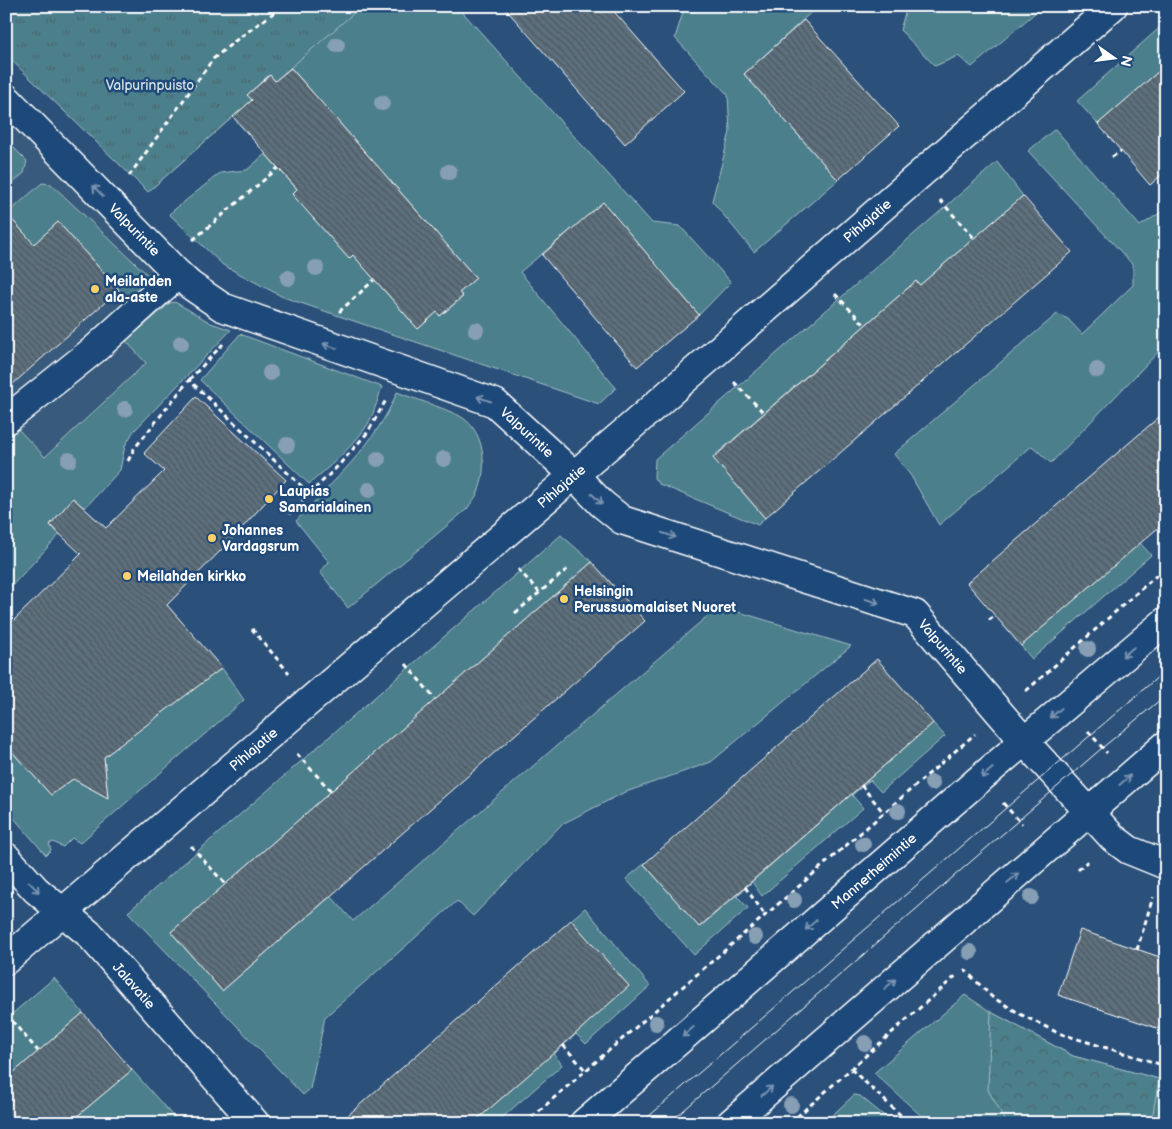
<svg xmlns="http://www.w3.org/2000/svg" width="1172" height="1129" font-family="'Balsamiq Sans',sans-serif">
<defs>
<pattern id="forest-crowns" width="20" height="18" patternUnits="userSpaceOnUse" patternTransform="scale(1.25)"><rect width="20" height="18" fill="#4b7f8c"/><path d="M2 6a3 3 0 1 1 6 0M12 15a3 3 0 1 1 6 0" fill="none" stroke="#4c666c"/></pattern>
<pattern id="park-tufts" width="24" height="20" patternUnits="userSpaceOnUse" patternTransform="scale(1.25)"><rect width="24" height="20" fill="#4b7f8c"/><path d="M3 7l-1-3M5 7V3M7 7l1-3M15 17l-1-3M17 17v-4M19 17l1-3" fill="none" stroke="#4c666c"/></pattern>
<pattern id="building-back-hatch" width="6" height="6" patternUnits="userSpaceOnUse" patternTransform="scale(1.25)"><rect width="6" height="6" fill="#5b6f7d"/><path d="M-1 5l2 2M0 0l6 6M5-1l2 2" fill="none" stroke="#51585d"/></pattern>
</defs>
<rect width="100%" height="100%" fill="#2b517b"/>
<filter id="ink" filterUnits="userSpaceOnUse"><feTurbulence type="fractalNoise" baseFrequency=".02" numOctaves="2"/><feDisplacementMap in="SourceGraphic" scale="10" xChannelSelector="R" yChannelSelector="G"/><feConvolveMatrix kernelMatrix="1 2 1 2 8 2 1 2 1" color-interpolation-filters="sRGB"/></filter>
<g filter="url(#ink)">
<path fill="#395a7c" d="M6,98L190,285L178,294L126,340L146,362L45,457L6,488Z"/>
<path fill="#4b7f8c" stroke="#a5bfc6" d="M298,6H457L652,223L680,226L731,282L699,315L603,203L520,272L616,388L599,404L283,297L223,265L169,214L220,173L247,170L265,154L297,189L292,194L353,255L418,329L437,312L440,316L463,297L459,293L476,278L291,68L275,81L269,75L247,95L252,100L152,188L157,161Z
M685,6H818L744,74L838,180L754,252L712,201L730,132L728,95L675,38Z
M907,6H1043L972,67L958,56L935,66L900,30Z
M1166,22V65L1098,124L1077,101Z
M1055,129L1140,226L1166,209V344L1051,463L1032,446L939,525L911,476L894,454L1057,314L1068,319L1082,334L1133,285V265L1028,151Z
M6,140L27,161L24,173L6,189Z
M997,162L1023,196L920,285L916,281L713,457L765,518L758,525L659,484L654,478L655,459Z
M42,183L51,184L151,278L128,302L119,290L58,222L34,244L7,214Z
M175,302L211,323L231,330L133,432L125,446L120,470L85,508L73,499L50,524L60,534L6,592V433L14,425L45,457L146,363L126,341L170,303Z
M240,334L382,387C377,401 373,418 364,430C349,450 328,468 309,484L200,380Z
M397,392C417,400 439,406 458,415C484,428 488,465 479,490C477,496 471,503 467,509L348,608L320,572L329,562L296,521C331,483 378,442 397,392Z
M561,535L592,562L171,932L222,991L331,896L353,921L719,606L851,646L711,762L623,793L562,824L473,916L457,901L325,1017L310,1089L303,1095L128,912Z
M1140,543L1151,555L1032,659L1021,646Z
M222,668L244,700L80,843L72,838L63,847L53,842L49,844L51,850L46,855L6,809V745L51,795Z
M933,723L945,736L881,792L870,780L852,795L863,808L762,896L752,882L737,896L748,908L694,955L626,879L644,864L700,927Z
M585,908L650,986L586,1044L576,1034L554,1054L562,1065L496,1123H473L628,986L571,920Z
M54,978L83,1013L6,1079V1019Z
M965,995L991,1012L1073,1056L1166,1081V1123H929L874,1073Z
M132,1070L179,1123H69Z
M854,1095L860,1096L893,1123H824Z"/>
<path fill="url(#forest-crowns)" stroke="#a5bfc6" d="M991,1012L1073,1056L1159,1079L1152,1118L1147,1123H1007L988,1090Z"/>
<path fill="url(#park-tufts)" stroke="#a5bfc6" d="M6,6H362L275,81L269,75L247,95L252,100L148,192L6,55Z"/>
<path fill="url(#building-back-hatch)" stroke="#fff" d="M503,6H609L684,91L625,144Z
M804,20L899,126L838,180L744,74Z
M1166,65V171L1150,185L1098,124Z
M291,68L476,278L459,293L463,296L440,316L437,312L418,329L353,255L349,259L292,194L297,189L233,117L252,100L247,95L270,75L275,81Z
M1023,196L1072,252L765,518L713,458L916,281L920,285Z
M603,202L699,315L637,367L542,255Z
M6,213L34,244L58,222L119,290L6,390Z
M196,397L286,480L228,543L167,605L222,668L104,757L108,798L73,779L51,795L6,745V628L81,554L50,525L73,498L106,528L164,471L144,453Z
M1166,411V521L1021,646L967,583Z
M592,562L645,621L222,991L171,932Z
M877,659L933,723L699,927L644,864Z
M571,920L629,986L563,1045L473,1123H339Z
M1080,930L1166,959V1031L1058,995Z
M83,1013L132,1070L69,1123H6V1079Z"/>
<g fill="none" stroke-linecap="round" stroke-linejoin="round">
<g stroke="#fff" stroke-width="31">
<g id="minor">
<path id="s1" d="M6,98L178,274L190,285L222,307L495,403L574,475L601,503L622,520L915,614L1024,741L1113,838L1129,850L1166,865"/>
<path d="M6,420L95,349L178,274"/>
<path id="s2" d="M6,857L36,890L89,934L255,1123"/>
<path id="s3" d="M6,960L627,430L1113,6"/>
</g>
</g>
<g stroke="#fff" stroke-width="31">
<g id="major">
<path id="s4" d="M584,1123L982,777L1166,621"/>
<path d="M731,1123L1166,745"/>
</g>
</g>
<path stroke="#fff" stroke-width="3" stroke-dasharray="5 4" stroke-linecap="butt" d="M1112,157L1121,151
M129,176L213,59L235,41L283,6
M940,200L974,238
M193,240L278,168
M835,294L865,325
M339,312L374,280
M189,380L223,344
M734,382L764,413
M128,461L134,449L189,380L309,493
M289,514L338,466L368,432L386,400
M518,569L539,592
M515,613L569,568
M989,620L995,616
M252,629L289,673
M406,664L435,699
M1026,691L1166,567
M1088,731L1107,753
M297,754L331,791
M861,785L884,813
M1003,803L1022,824
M191,846L225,884
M1078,870L1088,861
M745,887L765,915
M1137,950L1153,897
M964,969L992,997L1022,1015L1058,1033L1166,1066
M6,1014L38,1051
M563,1045L586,1071
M851,1069L909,1123
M525,1123L975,734
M790,1123L958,974"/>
<use href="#minor" stroke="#1f4a7a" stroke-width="28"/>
<use href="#major" stroke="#1f4a7a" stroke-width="28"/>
<path stroke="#fff" stroke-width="1" d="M641,1123L1166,670
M669,1123L1102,748L1166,695"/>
</g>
<g fill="#879fb4">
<circle cx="337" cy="45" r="8"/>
<circle cx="382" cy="103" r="8"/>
<circle cx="449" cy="172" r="8"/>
<circle cx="316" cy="268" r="8"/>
<circle cx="288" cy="278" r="8"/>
<circle cx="476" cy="330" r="8"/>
<circle cx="181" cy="343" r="8"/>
<circle cx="1097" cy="370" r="8"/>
<circle cx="270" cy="373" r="8"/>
<circle cx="125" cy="409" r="8"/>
<circle cx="287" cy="445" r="8"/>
<circle cx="378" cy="459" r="8"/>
<circle cx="444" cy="459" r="8"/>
<circle cx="69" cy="460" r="8"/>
<circle cx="369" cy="490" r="8"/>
<circle cx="1088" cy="649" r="8"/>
<circle cx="932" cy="783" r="8"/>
<circle cx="898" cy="811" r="8"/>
<circle cx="863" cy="844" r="8"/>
<circle cx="1031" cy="897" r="8"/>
<circle cx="794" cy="900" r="8"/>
<circle cx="755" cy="937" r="8"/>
<circle cx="970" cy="952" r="8"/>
<circle cx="656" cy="1023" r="8"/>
<circle cx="865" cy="1043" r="8"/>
<circle cx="791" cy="1105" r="8"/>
</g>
<defs><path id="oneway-shaft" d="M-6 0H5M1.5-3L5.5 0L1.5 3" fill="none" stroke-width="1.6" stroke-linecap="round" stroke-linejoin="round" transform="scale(1.25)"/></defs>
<g stroke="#7992af">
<use href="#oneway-shaft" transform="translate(98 191) rotate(-134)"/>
<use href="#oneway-shaft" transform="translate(330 346) rotate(-161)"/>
<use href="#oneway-shaft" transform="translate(484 399) rotate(-161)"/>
<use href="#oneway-shaft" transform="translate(597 499) rotate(44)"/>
<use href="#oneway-shaft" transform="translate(669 535) rotate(18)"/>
<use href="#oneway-shaft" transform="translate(872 601) rotate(18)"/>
<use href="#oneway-shaft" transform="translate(1128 652) rotate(140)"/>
<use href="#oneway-shaft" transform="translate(1056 713) rotate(139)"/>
<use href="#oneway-shaft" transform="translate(987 773) rotate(139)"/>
<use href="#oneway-shaft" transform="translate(1125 780) rotate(-41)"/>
<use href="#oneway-shaft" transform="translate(1013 878) rotate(-40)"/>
<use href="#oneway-shaft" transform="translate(34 887) rotate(46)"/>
<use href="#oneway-shaft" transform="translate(811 925) rotate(139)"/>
<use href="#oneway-shaft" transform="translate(890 984) rotate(-41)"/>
<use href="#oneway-shaft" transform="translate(688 1032) rotate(139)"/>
<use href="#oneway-shaft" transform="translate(767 1091) rotate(-41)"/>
</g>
</g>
<g fill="#ffd166" stroke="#1f4a7a" stroke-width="2">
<circle cx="95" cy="289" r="5"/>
<circle cx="269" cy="499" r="5"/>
<circle cx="212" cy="538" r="5"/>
<circle cx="127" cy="576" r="5"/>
<circle cx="564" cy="599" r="5"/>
</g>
<g text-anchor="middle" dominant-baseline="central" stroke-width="5" stroke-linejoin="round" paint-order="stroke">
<g font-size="14" fill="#d2dfe2" stroke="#1f4a7a">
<text x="150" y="85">Valpurinpuisto</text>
</g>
<g font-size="14" fill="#fff" stroke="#1f4a7a">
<text stroke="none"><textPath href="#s3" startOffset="1135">Pihlajatie</textPath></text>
<text stroke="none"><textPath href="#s1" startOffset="184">Valpurintie</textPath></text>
<text stroke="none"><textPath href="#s1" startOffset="634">Valpurintie</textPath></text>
<text stroke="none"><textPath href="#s3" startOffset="730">Pihlajatie</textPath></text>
<text stroke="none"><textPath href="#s1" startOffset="1114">Valpurintie</textPath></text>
<text stroke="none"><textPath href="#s3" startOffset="325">Pihlajatie</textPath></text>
<text stroke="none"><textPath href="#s4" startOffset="384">Mannerheimintie</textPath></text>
<text stroke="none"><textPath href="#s2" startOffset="182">Jalavatie</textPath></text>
</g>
<g font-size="14" font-weight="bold" fill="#fff" stroke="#1f4a7a" text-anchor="start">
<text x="105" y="281">Meilahden<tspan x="105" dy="16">ala-aste</tspan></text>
<text x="279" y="491">Laupias<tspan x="279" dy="16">Samarialainen</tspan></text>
<text x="222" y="530">Johannes<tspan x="222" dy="16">Vardagsrum</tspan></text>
<text x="137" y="576">Meilahden kirkko</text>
<text x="574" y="591">Helsingin<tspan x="574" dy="16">Perussuomalaiset Nuoret</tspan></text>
</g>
</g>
<rect width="1172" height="1129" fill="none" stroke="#1f4a7a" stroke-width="25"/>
<rect x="12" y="12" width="1147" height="1104" fill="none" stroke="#fff" stroke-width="2" filter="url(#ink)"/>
<g transform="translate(1114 58) rotate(104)" stroke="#1f4a7a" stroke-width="4" paint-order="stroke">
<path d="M0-4L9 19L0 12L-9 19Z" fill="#ffffff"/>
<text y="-8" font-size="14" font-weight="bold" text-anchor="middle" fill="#ffffff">N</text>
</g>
</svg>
